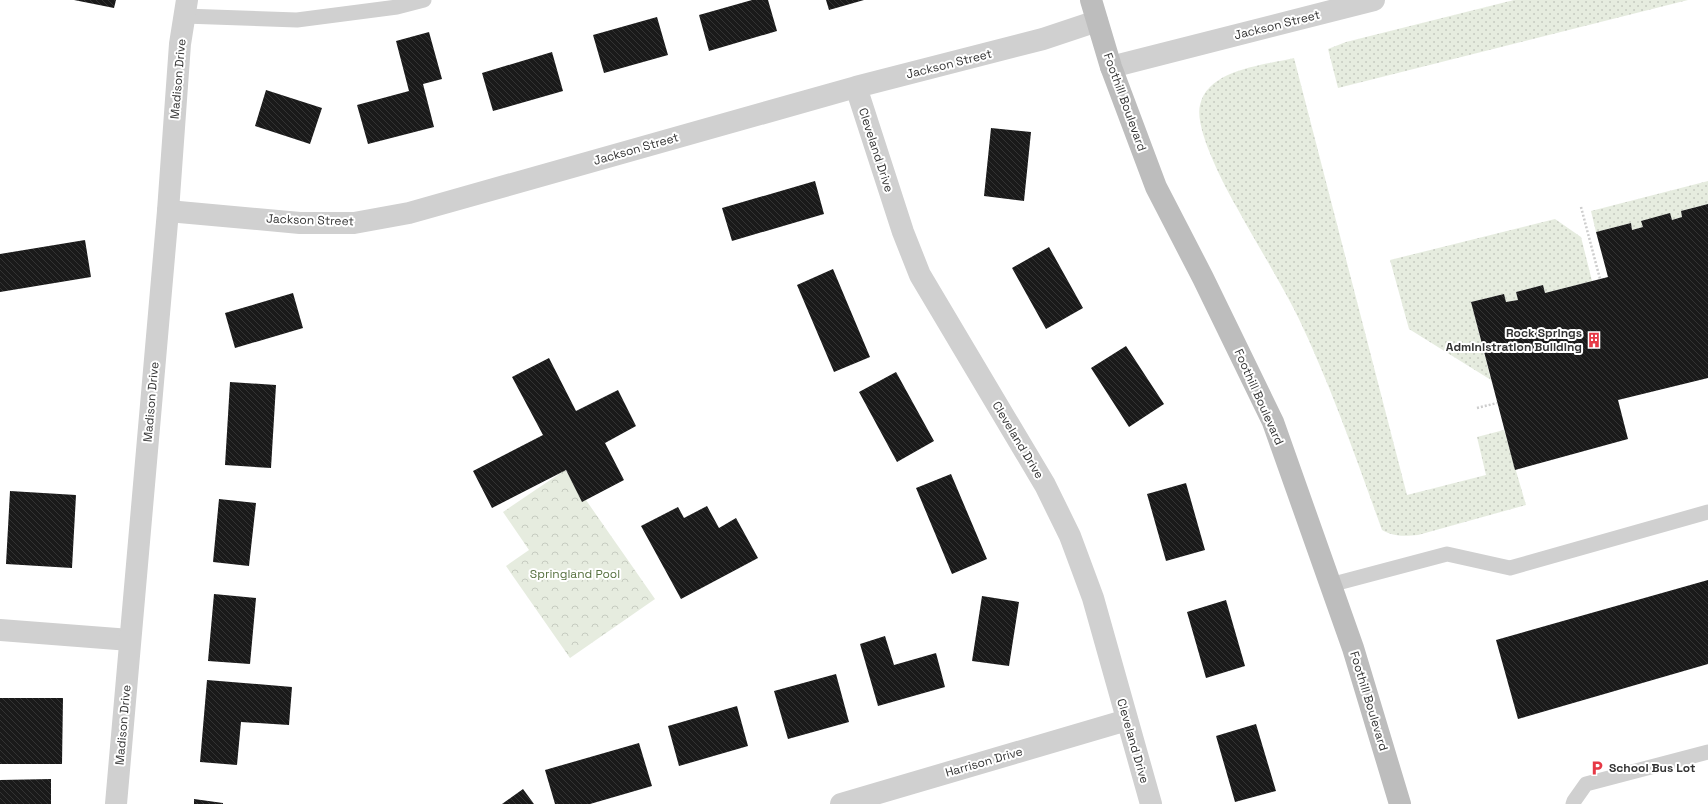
<svg xmlns="http://www.w3.org/2000/svg" width="1708" height="804" font-family="'Space Grotesk',sans-serif">
<defs>
<pattern id="grass-dots" width="8" height="8" patternUnits="userSpaceOnUse"><rect width="8" height="8" fill="#e6ecdf"/><path d="M2 2h.1M6 6h.1" fill="none" stroke="#c6cbc0" stroke-width="1.8" stroke-linecap="round"/></pattern>
<pattern id="forest-crowns" width="20" height="18" patternUnits="userSpaceOnUse"><rect width="20" height="18" fill="#e6ecdf"/><path d="M2 6a3 3 0 1 1 6 0M12 15a3 3 0 1 1 6 0" fill="none" stroke="#c6cbc0"/></pattern>
<pattern id="building-back-hatch" width="6" height="6" patternUnits="userSpaceOnUse"><rect width="6" height="6" fill="#1a1a1a"/><path d="M-1 5l2 2M0 0l6 6M5-1l2 2" fill="none" stroke="#333"/></pattern>
</defs>
<rect width="100%" height="100%" fill="#fff"/>
<path fill="url(#grass-dots)" d="M1514,0H1688L1338,88L1328,49L1346,42Z
M1294,58L1407,495L1486,475L1477,437L1504,430L1526,505L1418,535C1404,536 1394,537 1382,530C1356,458 1331,386 1298,317C1279,279 1256,243 1236,206C1224,185 1194,128 1200,105C1208,69 1265,65 1294,58Z
M1708,181V204L1681,211L1682,217L1672,220L1670,214L1641,221L1643,227L1632,230L1631,223L1596,232L1591,211Z
M1555,219L1581,237L1592,281L1545,293L1543,285L1516,292L1518,300L1506,302L1504,294L1471,302L1491,380L1409,329L1390,260Z"/>
<path fill="url(#forest-crowns)" d="M565,470L655,599L570,658L506,566L529,550L503,512Z"/>
<path fill="url(#building-back-hatch)" d="M74,0H116L114,8Z
M752,0H768L777,31L709,51L699,15Z
M826,0H864L829,10Z
M657,17L668,55L604,73L593,35Z
M429,32L442,79L423,84L434,127L368,144L357,105L409,91L396,41Z
M552,52L563,91L493,111L482,73Z
M266,90L322,108L310,144L255,126Z
M991,128L1031,132L1024,201L984,196Z
M815,181L824,214L732,241L722,208Z
M1708,204V378L1618,400L1628,439L1515,470L1471,302L1504,294L1506,302L1518,300L1516,292L1543,285L1545,293L1608,277L1596,232L1631,223L1632,230L1643,227L1641,221L1670,213L1672,220L1682,217L1681,211Z
M85,240L91,277L0,292V254Z
M1049,247L1083,308L1046,329L1012,268Z
M833,269L870,357L834,372L797,285Z
M293,293L303,328L235,348L225,313Z
M1126,346L1164,404L1129,427L1091,368Z
M549,358L576,411L618,390L636,426L605,443L624,480L582,502L566,470L492,508L473,471L543,435L512,377Z
M896,372L934,441L897,462L859,392Z
M230,382L276,385L271,468L225,465Z
M951,474L987,559L952,574L916,488Z
M1186,483L1205,550L1166,561L1147,494Z
M10,491L76,495L72,568L6,564Z
M219,499L256,503L249,566L213,562Z
M707,506L719,528L736,518L758,558L681,599L641,526L678,507L684,518Z
M1708,580V664L1518,719L1496,640Z
M214,594L256,598L250,664L208,661Z
M982,596L1019,602L1009,666L972,661Z
M1226,600L1245,666L1206,678L1187,612Z
M885,636L894,665L936,653L945,687L878,706L860,644Z
M836,674L849,722L788,739L774,691Z
M207,680L292,687L289,725L241,722L237,765L200,762Z
M0,698H63L62,764H0Z
M737,706L748,746L679,766L668,726Z
M1256,724L1276,791L1235,802L1216,736Z
M639,743L652,786L590,804H555L545,770Z
M51,779V804H0V780Z
M523,789L534,804H502Z
M194,799L223,803V804H194Z"/>
<g fill="none" stroke-linecap="round" stroke-linejoin="round">
<path stroke="#cdcdcd" stroke-width="2.5" stroke-dasharray="2 2" stroke-linecap="butt" d="M1581,207L1600,279
M1477,408L1497,403"/>
<path stroke="#d0d0d0" stroke-width="15" d="M184,16L297,20L397,7L424,0
M1330,585L1447,554L1510,568L1708,512
M1573,804L1574,801L1586,784L1708,752"/>
<path stroke="#d0d0d0" stroke-width="22" d="M1111,67L1374,0
M856,87L903,232L920,275L1045,485L1070,536L1093,598L1151,804
M168,211L300,223H354L409,213L856,87L1043,39L1097,21
M0,630L130,640
M841,804L1127,720"/>
<path stroke="#d0d0d0" stroke-width="22" d="M116,804L168,211L180,44L187,0"/>
<path stroke="#bdbdbd" stroke-width="22" d="M1091,0L1111,67L1156,187L1203,278L1273,422L1353,648L1400,804"/>
</g>
<defs>
<g id="building-bare" transform="scale(1.2)"><path d="M-4-6H4V6H1V3H-1V6H-4ZM-2.5-4.3h1.7v1.8h-1.7ZM.8-4.3h1.7v1.8H.8ZM-2.5-1h1.7V.8h-1.7ZM.8-1h1.7V.8H.8Z" fill="#e63946" stroke="#fff" stroke-width="2.5" paint-order="stroke"/></g>
<g id="parking-bare" transform="scale(1.2)"><path d="M-3.5-5.5H1a3.5 3.5 0 0 1 0 7H-1V5.5H-3.5ZM-1-3.4V-.6H.8a1.4 1.4 0 0 0 0-2.8Z" fill="#e63946" stroke="#fff" stroke-width="2.5" paint-order="stroke"/></g>
</defs>
<g fill-rule="evenodd">
<use href="#building-bare" x="1594" y="340"/>
<use href="#parking-bare" x="1597" y="768"/>
</g>
<g text-anchor="middle" dominant-baseline="central" stroke-width="4" stroke-linejoin="round" paint-order="stroke">
<g font-size="12" fill="#333" stroke="#fff">
<text transform="translate(1277 25) rotate(-14)">Jackson Street</text>
<text transform="translate(949 64) rotate(-14)">Jackson Street</text>
<text transform="translate(178 79) rotate(-85)">Madison Drive</text>
<text transform="translate(1125 102) rotate(70)">Foothill Boulevard</text>
<text transform="translate(636 149) rotate(-16)">Jackson Street</text>
<text transform="translate(876 150) rotate(72)">Cleveland Drive</text>
<text transform="translate(310 220) rotate(2)">Jackson Street</text>
<text transform="translate(1259 397) rotate(66)">Foothill Boulevard</text>
<text transform="translate(151 402) rotate(-85)">Madison Drive</text>
<text transform="translate(1018 440) rotate(59)">Cleveland Drive</text>
<text transform="translate(1369 701) rotate(73)">Foothill Boulevard</text>
<text transform="translate(123 725) rotate(-85)">Madison Drive</text>
<text transform="translate(1133 741) rotate(74)">Cleveland Drive</text>
<text transform="translate(984 762) rotate(-16)">Harrison Drive</text>
</g>
<g font-size="12" font-weight="bold" fill="#333" stroke="#fff" text-anchor="end">
<text x="1582" y="333">Rock Springs<tspan x="1582" dy="14">Administration Building</tspan></text>
<text x="1609" y="768" text-anchor="start">School Bus Lot</text>
</g>
<g font-size="12" fill="#56703f" stroke="#fff">
<text x="575" y="574">Springland Pool</text>
</g>
</g>
</svg>
